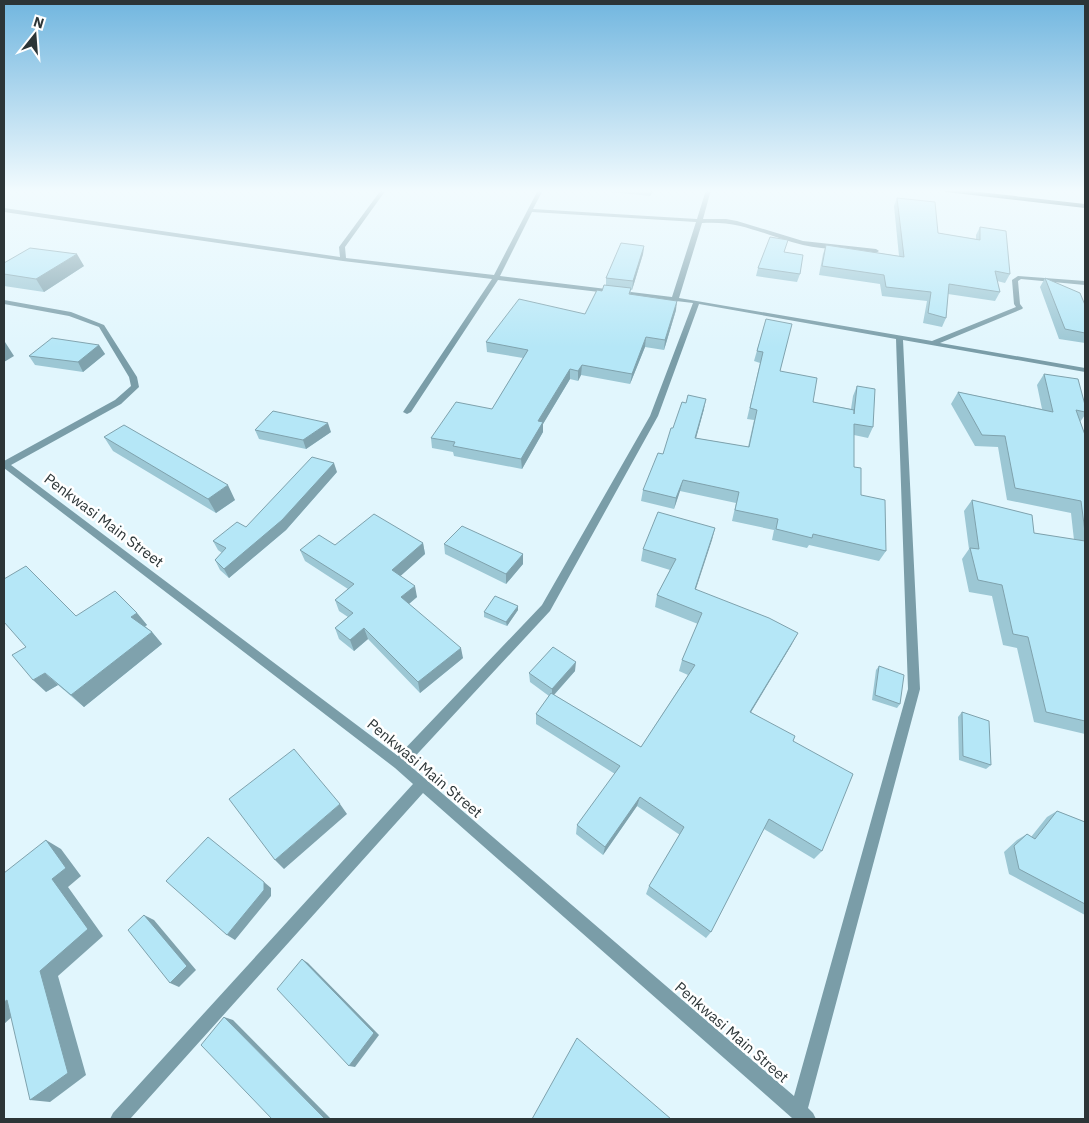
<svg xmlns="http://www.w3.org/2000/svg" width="1089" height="1123" font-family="'IBM Plex Sans',sans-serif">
<rect width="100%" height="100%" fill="#e1f6fd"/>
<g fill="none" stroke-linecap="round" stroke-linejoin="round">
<path fill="#7a9da8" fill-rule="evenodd" d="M381,190H386L345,247L346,258L494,275L538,190H543L533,209L697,219L706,190H711L703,219H726L737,221L803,241L876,249L879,251L876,253C852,250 827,250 803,245C765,236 742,220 702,223L679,298L932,341L1016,307L1014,304L1012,280L1018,276L1085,281V285L1021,279L1018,281L1020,304L1023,308L1022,309L940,343L1085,368V372L903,340L920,689L808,1108L813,1113L816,1119L792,1118L423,793L130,1119H110L113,1113L413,784L395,768L4,468V461L115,400L131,386L129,377L99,327L69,316L4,304V300L71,312L104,325L137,377L139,387L121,404L11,465L398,756L542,605L650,416L693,303L498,280L411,412L407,414L403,412L492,279L343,261L4,212V208L340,257L339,247ZM532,212L696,222L672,297L500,276ZM699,304L896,339L908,689L794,1096L408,764L550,611L658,416Z"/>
<path fill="#114856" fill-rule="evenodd" d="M943,190H962L1085,204V208L946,192Z"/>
</g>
<path fill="#9cc7d4" d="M611,190H653L650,196L611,192Z
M897,198L938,233L976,239V235L980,227L1010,274L1005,283L997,281L1000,292L995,301L948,294L946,318L942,327L923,323L927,301L882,296L880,284L819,275L823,254L826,245L899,256L894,206Z
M644,246L643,254L632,290H631L630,295L676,310L664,350L645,347L630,384L581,375L578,381L570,379L543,424V432L522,469L454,456L453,452L432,448L431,438L492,409L523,358L487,352L486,342L585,314L606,285V278Z
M785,252L800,274L797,282L756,276L758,268Z
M4,263L84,266L44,292L4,286Z
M1045,278L1085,305V343L1059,339L1040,287Z
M766,319L780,371L813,402L851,409L853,396L857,386L873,427L868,438L854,435V467L861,495L886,551L879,561L809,545L807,548L772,540L774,530L732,521L736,503L680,491L674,509L641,501L643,490L663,454L673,428L704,409L696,438L748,447L754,420L747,419L760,363L754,361Z
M99,345L105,354L83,372L35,365L29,356Z
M1044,374L1085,405V415L1080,422L1085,435V734L1034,722L1017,648L1003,645L992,596L969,592L962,559L969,549L964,511L972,500L1034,533L1074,540L1071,513L1007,500L998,447L975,446L951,404L958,392L1042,409L1037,385Z
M255,430L331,432L306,449L259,439Z
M104,437L235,500L216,513L113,451Z
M337,472L286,530L229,578L220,570L215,560L222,553L218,550L213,541L246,527Z
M715,528L695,589L792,644L751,712L793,741L822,851L814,859L764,829L711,932L706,938L646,894L649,886L680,835L637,806L603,855L576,834L577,825L615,774L536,724V714L549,696L530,682L529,673L575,671L554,695L641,747L688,675L679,671L682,660L698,624L655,607L657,595L670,570L641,561L643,549Z
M423,543L425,554L400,576L417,597L409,604L463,658L420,693L368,639L354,651L339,639L335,628L348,617L339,611L335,600L348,589L305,561L300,550L335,545Z
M444,544L523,554V564L506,584L445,554Z
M518,610L507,626L484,617V612Z
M137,613L147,625L145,626L152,632L162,644L84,707L58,685L46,692L76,616Z
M879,666L900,704L897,708L872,700L876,670Z
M962,712L991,765L986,769L959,760L958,717Z
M1057,811L1085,822V915L1009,874L1004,852L1017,840L1027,834L1031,837L1047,817Z"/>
<path fill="#7fa2ad" d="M651,190H653L650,196Z
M644,246L643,254L632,290L633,281Z
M77,254L84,266L44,292L36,279Z
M677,301L676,310L664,350L665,340Z
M646,337L645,347L630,384L632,374Z
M5,342L14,356L4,362V343Z
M99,345L105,354L83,372L78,362Z
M582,365L581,375L578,381V371Z
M570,369V379L543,424V432L522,469L521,459L538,421Z
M706,399L704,409L693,449L695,438Z
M328,423L331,432L306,449L303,440Z
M334,463L337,472L286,530L229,578L224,569Z
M683,480L680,491L674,509L676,498Z
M228,485L235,500L216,513L208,499Z
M715,528L712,540L692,601L695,589Z
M423,543L425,554L395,581L392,570Z
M523,554V564L506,584V574Z
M415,586L417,597L404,608L401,597Z
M518,606V610L507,626L506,622Z
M137,613L147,625L141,629L131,617Z
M364,628L368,639L354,651L350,640Z
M152,632L162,644L84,707L71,695Z
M798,633L792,644L745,722L750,712Z
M461,648L463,658L420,693L418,682Z
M576,662L575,671L552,697V689Z
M45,673L58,685L46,692L33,680Z
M640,797L637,806L603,855L605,847Z
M340,804L347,814L284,869L275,860Z
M46,840L61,849L81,876L68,887L103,936L58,976L86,1075L50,1102L30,1100L40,971L52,879Z
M264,882L271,888V896L235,940L227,935Z
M144,915L154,920L196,970L179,987L170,983Z
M302,959L308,963L379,1035L355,1067L349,1066Z
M7,1000L26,1004L4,1024V1002Z
M224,1017L233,1020L331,1119H325Z"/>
<path fill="#b5e7f7" stroke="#7fa2ad" d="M897,198L935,202L938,233L980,240V227L1006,231L1010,274L995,271L1000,292L949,284L946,318L928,313L931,292L886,287L884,275L822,266L826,245L904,257Z
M770,237L788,240L784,252L803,255L800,274L758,268Z
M621,243L644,246L633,281L606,278Z
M30,248L77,254L36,279L4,274V263Z
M1045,278L1080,293L1085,305V333L1065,329Z
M604,285L631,288L629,294L677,301L665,340L646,337L632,374L582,365L578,371L570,369L538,421L543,422L521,459L453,446L455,442L431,438L456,402L492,409L528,350L486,342L519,299L585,314L597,290L602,291Z
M766,319L792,324L780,371L817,378L813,402L854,410V414L857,386L875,389L873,427L854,424V467L861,468V495L885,500L886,551L813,534L812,538L776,529L778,519L735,510L739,492L683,480L676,498L643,490L658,453L663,454L671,428H673L682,402L686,403L688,395L706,399L695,438L749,447L757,410L750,408L763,352L757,351Z
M52,338L99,345L78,362L29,356Z
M1044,374L1078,379L1085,405V412L1076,410L1085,435V532L1081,501L1015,488L1005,436L982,435L958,392L1053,412Z
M273,411L328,423L303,440L255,430Z
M124,425L228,485L208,499L104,437Z
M312,457L334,463L282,520L224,569L215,560L226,548L213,541L237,522L246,527Z
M972,500L1032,515L1034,533L1085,541V721L1046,712L1028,637L1013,634L1002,585L978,580L970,548L979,549Z
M658,512L715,528L695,589L769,618L798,633L750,712L795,736L793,741L853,774L822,851L769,819L711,932L649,886L684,827L640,797L605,847L577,825L620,766L536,714L551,693L641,747L695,665L682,660L702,613L657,595L676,559L643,549Z
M374,514L423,543L392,570L415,586L401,597L461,648L418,682L364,628L350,640L335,628L353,613L335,600L354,584L300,550L319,535L335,545Z
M462,526L523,554L506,574L444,544Z
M26,566L76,616L115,591L137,613L131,617L152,632L71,695L45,673L33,680L12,655L26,647L4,622V579Z
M495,596L518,606L506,622L484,612Z
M553,647L576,662L552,689L529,673Z
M879,666L904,675L900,704L875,695Z
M962,712L989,721L991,765L963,756Z
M294,749L340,804L275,860L229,799Z
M1057,811L1085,822V904L1019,869L1014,846L1027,834L1035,839Z
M208,837L264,882V890L227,935L166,881Z
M46,840L66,868L52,879L88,929L40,971L68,1073L30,1100L7,1000L4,1002V873Z
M144,915L187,966L170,983L128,930Z
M302,959L374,1033L349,1066L277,989Z
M224,1017L325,1119H272L201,1045Z
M577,1038L671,1119H532Z"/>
<linearGradient id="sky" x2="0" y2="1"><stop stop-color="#71b6df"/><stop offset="0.55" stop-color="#f2fbfe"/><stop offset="1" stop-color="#f2fbfe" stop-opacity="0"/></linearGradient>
<rect width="1089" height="347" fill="url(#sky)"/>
<g text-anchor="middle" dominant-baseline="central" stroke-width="5" stroke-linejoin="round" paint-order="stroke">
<g font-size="15" fill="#2c3537" stroke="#fff">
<text transform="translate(104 520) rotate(37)">Penkwasi Main Street</text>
<text transform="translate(425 768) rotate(40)">Penkwasi Main Street</text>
<text transform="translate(732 1032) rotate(41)">Penkwasi Main Street</text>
</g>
</g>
<rect width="1089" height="1123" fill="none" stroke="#2c3537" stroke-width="10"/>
<g transform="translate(35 35) rotate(17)" stroke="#ffffff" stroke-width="4" paint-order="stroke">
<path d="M0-4L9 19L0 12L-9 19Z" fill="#2c3537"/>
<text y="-8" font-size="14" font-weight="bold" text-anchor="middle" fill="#2c3537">N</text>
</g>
</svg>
